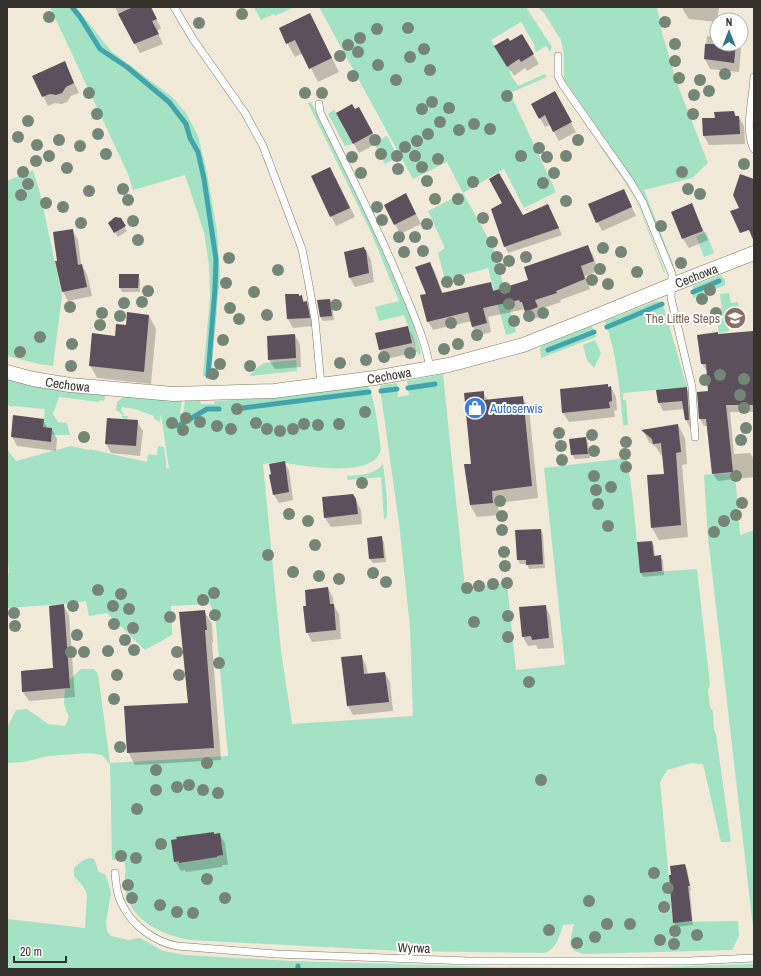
<svg xmlns="http://www.w3.org/2000/svg" width="761" height="976" font-family="'Archivo Narrow',sans-serif">
<rect width="100%" height="100%" fill="#f1ead9"/>
<path fill="#a3e2c3" d="M50,7H76L111,51L172,97L186,113L198,136L206,168L217,231L220,276L211,376H203L210,297L209,265L204,232L185,175L133,190L128,174Z
M254,7H294L275,16L274,14L261,20Z
M319,7H526L552,47L550,52L546,46L536,52L534,47L535,46L521,22L491,40L507,67L509,66L511,70L509,72L518,86L545,74L547,77L510,93L556,192L524,208L504,169L463,193L493,247L516,332L506,335L488,268L445,280L438,253L445,248L428,211L463,193L447,162L413,179Z
M538,7H657L662,33L677,83L708,163L692,178L644,190L675,269L673,267L641,191L564,79V55L561,40L544,13Z
M311,102L384,252L412,320L421,352L419,356L404,315L379,321L375,307L399,301L371,232L308,103Z
M334,110L345,127L344,128L353,144L345,146L328,114Z
M387,136L398,157L385,164L374,143Z
M599,147L603,148L625,181L641,210L665,272L664,273L640,209L625,182L602,149Z
M33,170L41,197L62,296L53,366L39,364L7,356V181Z
M706,232L714,253L704,257L696,236Z
M721,275L725,280V285L693,298V286Z
M729,293L731,303L738,302L741,323L728,325L729,331L719,333L717,319L723,318L720,294Z
M656,301L661,302L664,308L687,387L623,393V400H626L628,425H623C620,391 617,354 605,321Z
M592,326L596,337L541,358L540,349L542,346Z
M595,340L601,353L594,368L587,360L583,345Z
M296,360L297,371L249,376L258,367L264,363Z
M443,374L465,588L507,583L516,670L565,665L544,468L627,458L633,500L640,573L697,569L710,685L708,690L710,707L713,712L714,730L716,734L731,842H721L703,764L691,763L667,770L660,782L673,922L738,921L739,936L732,950L585,954C564,951 571,939 574,924L563,925C560,936 556,950 544,953L401,951L191,940C161,935 127,920 125,884C124,876 128,867 123,860H112L110,764L102,755L88,753L48,756L24,762L7,763V728L16,710L27,709L48,724L65,726L69,717L64,704L65,689L70,688L69,680L81,669H94L98,674L110,763L228,756L215,615L210,604L171,606L172,635L145,650L107,613L89,616L86,601L64,604L7,608V573H9L7,556V449L16,461L71,446L89,450V449L147,462L148,454L157,455L158,446L164,447L166,462V468L169,469L161,414L160,422L154,419V416L135,409L122,407L121,411L124,413L123,416H128L127,419L122,418V414L116,410L117,402L124,396L182,401L180,413L183,414L185,401H200L201,404H214L215,401L250,399L367,386C375,393 379,437 381,449C375,479 306,466 285,463V461L263,464L281,651L292,724L413,716L410,627L399,523L380,388L381,385L397,383L398,397L409,395L407,381Z
M7,379L102,394L105,397L104,401L99,400V402L59,397L53,414L58,422L67,423L70,435H51L52,428L43,427L45,409L13,406L11,407L7,404Z
M383,464C385,481 388,499 387,517L384,519L381,477L348,480L347,476C359,475 375,475 383,464Z
M735,473L740,535L754,530V936L708,537L704,475Z
M89,858L94,859L99,872L106,875L111,893L106,922L107,931L111,936L128,940L140,938L163,951L185,955L292,961L493,967L623,968L754,964V969H7V919L85,928L87,894L83,886L74,876V868L82,861Z"/>
<path fill="#0003" d="M115,7H150L161,28L157,31L163,44L140,53Z
M683,7H719L717,22L689,19L683,10Z
M310,14L339,72L318,82L303,53L295,57L287,43Z
M521,35L539,64L527,71L525,68L514,76L501,55L509,42Z
M707,36L717,37V44H738L741,49L739,72L710,69L705,59Z
M64,62L79,93L71,96L67,102L62,104L55,103L48,106L33,76Z
M560,102L576,132L559,141L550,125L545,127L540,118Z
M358,108L378,143L359,153L337,114Z
M734,112L737,117H739L744,126L745,144L709,145L704,136L703,119L716,118Z
M312,177H335L355,217L336,226Z
M624,190L636,216L602,231L589,204Z
M411,204L421,224L400,234L385,205Z
M691,204L708,240L689,248L683,239L672,212Z
M548,205L562,235L508,253L505,246L523,216Z
M120,219L127,231L118,237L109,223Z
M72,230L78,240L81,264L87,274L92,296L68,301L63,292L58,261Z
M587,246L593,255L598,271L585,276L590,289L560,300L561,302L540,309L542,316L531,320L525,309L488,317L491,332L478,336L473,327L472,321L433,330L428,321L427,294L430,263L435,272L443,294L490,283L495,292L529,280Z
M366,251L371,260L374,282L355,287L350,278Z
M138,275L140,280V292H122L120,288Z
M286,295L301,296L311,311L314,326L293,328L288,319Z
M330,300L332,304L334,320L323,321L320,316Z
M149,316L156,329L151,384L97,378L90,365L115,337L127,326Z
M407,327L413,336L417,352L386,359L380,350L376,334Z
M753,332L754,334V412H730L734,454L750,453L754,459V477L718,481L713,474L708,426H704L700,419L709,392L707,371L702,364L718,335Z
M295,335L300,345L301,367L275,369L269,360Z
M607,385L608,388L611,387L616,397L617,410L614,411L615,417L569,422L563,413Z
M686,388L691,396L693,428H690L686,420L684,409L663,411L659,403Z
M483,392L488,401L522,397L529,409L538,498L498,503L499,515L477,517L470,505L466,465L472,464Z
M43,420L48,429H52L57,439L56,451L17,446L12,436Z
M137,421L143,431L140,456L111,453L106,444Z
M678,425L685,438L687,464L682,465L688,537L659,540L652,528L665,475L663,455H661L656,447L649,442L643,430Z
M585,438L588,443L590,458L575,459L572,455Z
M284,462L289,470L293,500L279,503L274,495L270,476Z
M353,495L361,510L362,524L331,527L325,518Z
M541,530L543,534L545,568L529,569L527,564H520L518,560L516,531Z
M381,537L384,542L386,562L373,563L370,559Z
M652,542L654,546L655,557L660,556L663,561L664,575L643,577L641,573Z
M328,588L333,598L334,606L339,614L341,639L312,642L307,632V607Z
M63,605L69,615L75,697L29,701L23,692L22,671L54,669Z
M545,606L550,615L554,648L538,649L536,645L528,646L523,637Z
M204,611L212,624L213,642L212,643L221,760L135,765L128,752L189,704Z
M361,656L366,665L368,675L385,673L390,682L393,711L353,715L348,706L342,658Z
M219,834L225,843L228,865H222V867L186,872L185,870L181,871L175,861L178,840Z
M685,865L687,869L691,890L690,891L693,925L676,927L674,922Z"/>
<g fill="none" stroke-linecap="round" stroke-linejoin="round">
<path stroke="#42a4ac" stroke-width="5" d="M72,7L80,17L100,49L127,67L169,102L186,124L190,138L198,152L204,179L216,259L215,288L208,376
M693,292L719,281
M607,327L662,304
M548,350L594,332
M408,388L435,384
M381,391L397,389
M243,408L369,392
M178,426L207,409H219
M298,969V966"/>
</g>
<path fill="#5b505b" d="M133,7H151L157,19L152,21L159,34L134,44L118,14Z
M310,13L332,58L309,69L295,40L286,44L279,28Z
M522,34L534,54L521,62L519,59L507,67L494,46L508,38L510,41Z
M705,44H736L734,63L704,59Z
M65,61L74,83L66,87L62,93L56,95L50,94L42,97L32,76Z
M555,91L572,122L553,132L545,115L539,119L531,104Z
M352,104L355,109L359,107L373,133L353,144L336,113Z
M734,111L735,116H739L740,134L703,136L702,118H715L714,112Z
M330,167L350,208L330,217L311,176Z
M499,173L523,215L548,204L559,228L504,247L491,209L502,203L489,179Z
M740,174L754,179V242L749,230L740,233L730,211L739,208L733,195Z
M624,189L632,207L596,223L588,204Z
M406,193L416,214L394,225L384,205Z
M692,203L703,231L682,239L671,212Z
M115,217L121,218L126,226L114,233L108,223Z
M73,229L78,265L82,264L87,287L62,292L55,261H57L53,232Z
M588,245L594,261L581,266L585,279L556,291L557,293L535,300L538,307L525,312L522,302H520L519,300L483,308L487,323L472,327L468,312L427,322L420,295L426,294L415,267L430,262L442,293L491,282L493,291L528,280L524,267Z
M364,247L365,250H366L369,273L349,278L344,252Z
M119,274H139L138,288H119Z
M285,294H299V296L302,295L303,302L307,301L310,318L287,319Z
M330,299L332,316L320,317L317,300Z
M127,312L149,315L144,372L89,366L92,333L115,336L116,324L126,325Z
M408,326L412,343L379,350L375,333Z
M753,331L754,405H726L733,472L712,474L706,419H699L697,392L708,391L706,364H701L697,335L718,332V334Z
M295,334L296,358L268,360L267,336Z
M608,384V387L611,386L612,401L609,402L610,408L562,413L560,389Z
M687,387L689,420H685L682,401L658,403L656,390Z
M484,391V400L523,396L532,486L492,491L493,503L470,505L464,464H471L464,393Z
M13,415L44,419L43,427L52,428L51,442L11,437Z
M107,418L138,420L136,446L105,444Z
M678,424L681,452L676,453L681,525L651,528L647,475L664,474L661,443L653,444L652,439L641,430Z
M586,437L588,454L571,455L569,439Z
M285,461L289,492L273,495L269,475L271,474L269,464Z
M353,494L356,499L358,514L324,518L322,497Z
M541,529L543,564L526,565V560H517L515,530Z
M382,536L384,558L369,559L367,538Z
M652,541L654,556L661,555L662,571L640,573L637,542Z
M328,587L330,604H334L336,630L306,633L303,606H306L305,590Z
M64,604L70,688L22,692L21,671L53,668L49,606Z
M546,605L549,638L532,640L531,636L522,637L519,607Z
M205,610L207,630H205L214,748L127,753L124,706L188,703L179,612Z
M362,655L364,674L385,672L389,702L347,706L341,657Z
M214,832V834L220,833L223,855L217,856V857L179,863V861L174,862L171,840L177,839L176,837Z
M685,864L690,886H688L692,921L673,923L669,875H671L670,866Z"/>
<g fill="none" stroke-linecap="round" stroke-linejoin="round">
<g stroke="#7d7667" stroke-width="8">
<path id="lane" d="M174,7L193,39L245,113L263,146L302,249L309,285L315,320L321,385
M558,56V76L562,84L630,181L643,203L672,274L671,298L692,387L695,437
M754,77C753,98 744,131 754,149
M319,104L320,112C349,172 380,231 405,294C415,318 426,343 430,369
M115,873C116,884 117,896 123,906C133,926 155,942 177,946L276,954L469,961H689L754,958"/>
</g>
<g stroke="#7d7667" stroke-width="15">
<g id="street">
<path id="s1" d="M7,372L33,379L70,385L173,394L274,391L374,378L449,365L523,345L594,317L672,285L754,253"/>
</g>
</g>
<use href="#lane" stroke="#fff" stroke-width="7"/>
<use href="#street" stroke="#fff" stroke-width="14"/>
</g>
<g fill="#768676">
<circle cx="242" cy="14" r="6"/>
<circle cx="49" cy="17" r="6"/>
<circle cx="665" cy="22" r="6"/>
<circle cx="199" cy="23" r="6"/>
<circle cx="408" cy="28" r="6"/>
<circle cx="377" cy="29" r="6"/>
<circle cx="360" cy="38" r="6"/>
<circle cx="675" cy="44" r="6"/>
<circle cx="348" cy="45" r="6"/>
<circle cx="424" cy="49" r="6"/>
<circle cx="358" cy="52" r="6"/>
<circle cx="340" cy="56" r="6"/>
<circle cx="410" cy="57" r="6"/>
<circle cx="675" cy="61" r="6"/>
<circle cx="378" cy="65" r="6"/>
<circle cx="430" cy="70" r="6"/>
<circle cx="725" cy="74" r="6"/>
<circle cx="353" cy="76" r="6"/>
<circle cx="679" cy="78" r="6"/>
<circle cx="396" cy="80" r="6"/>
<circle cx="700" cy="80" r="6"/>
<circle cx="709" cy="91" r="6"/>
<circle cx="89" cy="93" r="6"/>
<circle cx="305" cy="93" r="6"/>
<circle cx="322" cy="93" r="6"/>
<circle cx="694" cy="95" r="6"/>
<circle cx="507" cy="96" r="6"/>
<circle cx="432" cy="102" r="6"/>
<circle cx="449" cy="108" r="6"/>
<circle cx="422" cy="109" r="6"/>
<circle cx="97" cy="114" r="6"/>
<circle cx="693" cy="114" r="6"/>
<circle cx="28" cy="121" r="6"/>
<circle cx="440" cy="122" r="6"/>
<circle cx="474" cy="124" r="6"/>
<circle cx="490" cy="129" r="6"/>
<circle cx="459" cy="130" r="6"/>
<circle cx="98" cy="134" r="6"/>
<circle cx="428" cy="134" r="6"/>
<circle cx="18" cy="137" r="6"/>
<circle cx="59" cy="140" r="6"/>
<circle cx="375" cy="140" r="6"/>
<circle cx="578" cy="140" r="6"/>
<circle cx="417" cy="141" r="6"/>
<circle cx="37" cy="145" r="6"/>
<circle cx="80" cy="146" r="6"/>
<circle cx="405" cy="147" r="6"/>
<circle cx="539" cy="148" r="6"/>
<circle cx="106" cy="154" r="6"/>
<circle cx="381" cy="154" r="6"/>
<circle cx="49" cy="156" r="6"/>
<circle cx="397" cy="156" r="6"/>
<circle cx="415" cy="156" r="6"/>
<circle cx="521" cy="156" r="6"/>
<circle cx="566" cy="156" r="6"/>
<circle cx="352" cy="157" r="6"/>
<circle cx="547" cy="157" r="6"/>
<circle cx="438" cy="159" r="6"/>
<circle cx="36" cy="161" r="6"/>
<circle cx="744" cy="164" r="6"/>
<circle cx="422" cy="167" r="6"/>
<circle cx="67" cy="168" r="6"/>
<circle cx="398" cy="169" r="6"/>
<circle cx="23" cy="172" r="6"/>
<circle cx="682" cy="172" r="6"/>
<circle cx="361" cy="173" r="6"/>
<circle cx="554" cy="173" r="6"/>
<circle cx="427" cy="181" r="6"/>
<circle cx="473" cy="182" r="6"/>
<circle cx="543" cy="183" r="6"/>
<circle cx="28" cy="184" r="6"/>
<circle cx="123" cy="189" r="6"/>
<circle cx="688" cy="189" r="6"/>
<circle cx="89" cy="191" r="6"/>
<circle cx="700" cy="194" r="6"/>
<circle cx="21" cy="195" r="6"/>
<circle cx="435" cy="199" r="6"/>
<circle cx="458" cy="199" r="6"/>
<circle cx="128" cy="200" r="6"/>
<circle cx="566" cy="201" r="6"/>
<circle cx="46" cy="203" r="6"/>
<circle cx="63" cy="207" r="6"/>
<circle cx="377" cy="207" r="6"/>
<circle cx="483" cy="218" r="6"/>
<circle cx="382" cy="220" r="6"/>
<circle cx="133" cy="221" r="6"/>
<circle cx="81" cy="223" r="6"/>
<circle cx="427" cy="224" r="6"/>
<circle cx="661" cy="226" r="6"/>
<circle cx="399" cy="237" r="6"/>
<circle cx="415" cy="237" r="6"/>
<circle cx="138" cy="240" r="6"/>
<circle cx="492" cy="242" r="6"/>
<circle cx="603" cy="248" r="6"/>
<circle cx="423" cy="251" r="6"/>
<circle cx="404" cy="252" r="6"/>
<circle cx="621" cy="252" r="6"/>
<circle cx="497" cy="257" r="6"/>
<circle cx="526" cy="257" r="6"/>
<circle cx="229" cy="258" r="6"/>
<circle cx="509" cy="261" r="6"/>
<circle cx="681" cy="263" r="6"/>
<circle cx="500" cy="269" r="6"/>
<circle cx="600" cy="269" r="6"/>
<circle cx="278" cy="270" r="6"/>
<circle cx="637" cy="272" r="6"/>
<circle cx="459" cy="280" r="6"/>
<circle cx="592" cy="280" r="6"/>
<circle cx="447" cy="282" r="6"/>
<circle cx="226" cy="283" r="6"/>
<circle cx="608" cy="284" r="6"/>
<circle cx="505" cy="288" r="6"/>
<circle cx="710" cy="290" r="6"/>
<circle cx="148" cy="291" r="6"/>
<circle cx="254" cy="292" r="6"/>
<circle cx="702" cy="299" r="6"/>
<circle cx="142" cy="302" r="6"/>
<circle cx="124" cy="303" r="6"/>
<circle cx="509" cy="304" r="6"/>
<circle cx="336" cy="305" r="6"/>
<circle cx="70" cy="307" r="6"/>
<circle cx="230" cy="308" r="6"/>
<circle cx="102" cy="313" r="6"/>
<circle cx="543" cy="313" r="6"/>
<circle cx="716" cy="313" r="6"/>
<circle cx="267" cy="315" r="6"/>
<circle cx="120" cy="316" r="6"/>
<circle cx="529" cy="316" r="6"/>
<circle cx="239" cy="319" r="6"/>
<circle cx="514" cy="321" r="6"/>
<circle cx="451" cy="323" r="6"/>
<circle cx="100" cy="325" r="6"/>
<circle cx="477" cy="335" r="6"/>
<circle cx="40" cy="337" r="6"/>
<circle cx="223" cy="340" r="6"/>
<circle cx="72" cy="344" r="6"/>
<circle cx="458" cy="344" r="6"/>
<circle cx="444" cy="349" r="6"/>
<circle cx="20" cy="352" r="6"/>
<circle cx="410" cy="353" r="6"/>
<circle cx="384" cy="357" r="6"/>
<circle cx="366" cy="360" r="6"/>
<circle cx="340" cy="363" r="6"/>
<circle cx="220" cy="364" r="6"/>
<circle cx="71" cy="366" r="6"/>
<circle cx="250" cy="366" r="6"/>
<circle cx="213" cy="374" r="6"/>
<circle cx="720" cy="375" r="6"/>
<circle cx="744" cy="379" r="6"/>
<circle cx="705" cy="380" r="6"/>
<circle cx="740" cy="395" r="6"/>
<circle cx="744" cy="408" r="6"/>
<circle cx="237" cy="409" r="6"/>
<circle cx="365" cy="412" r="6"/>
<circle cx="186" cy="418" r="6"/>
<circle cx="200" cy="422" r="6"/>
<circle cx="172" cy="423" r="6"/>
<circle cx="256" cy="423" r="6"/>
<circle cx="304" cy="424" r="6"/>
<circle cx="339" cy="424" r="6"/>
<circle cx="318" cy="425" r="6"/>
<circle cx="217" cy="426" r="6"/>
<circle cx="746" cy="428" r="6"/>
<circle cx="231" cy="429" r="6"/>
<circle cx="267" cy="429" r="6"/>
<circle cx="293" cy="429" r="6"/>
<circle cx="183" cy="430" r="6"/>
<circle cx="280" cy="431" r="6"/>
<circle cx="559" cy="433" r="6"/>
<circle cx="592" cy="435" r="6"/>
<circle cx="84" cy="437" r="6"/>
<circle cx="741" cy="440" r="6"/>
<circle cx="626" cy="442" r="6"/>
<circle cx="561" cy="446" r="6"/>
<circle cx="594" cy="451" r="6"/>
<circle cx="625" cy="454" r="6"/>
<circle cx="562" cy="460" r="6"/>
<circle cx="626" cy="467" r="6"/>
<circle cx="594" cy="476" r="6"/>
<circle cx="736" cy="476" r="6"/>
<circle cx="362" cy="483" r="6"/>
<circle cx="611" cy="487" r="6"/>
<circle cx="596" cy="490" r="6"/>
<circle cx="500" cy="501" r="6"/>
<circle cx="742" cy="503" r="6"/>
<circle cx="598" cy="504" r="6"/>
<circle cx="289" cy="514" r="6"/>
<circle cx="736" cy="515" r="6"/>
<circle cx="502" cy="516" r="6"/>
<circle cx="308" cy="521" r="6"/>
<circle cx="724" cy="521" r="6"/>
<circle cx="608" cy="526" r="6"/>
<circle cx="502" cy="530" r="6"/>
<circle cx="714" cy="532" r="6"/>
<circle cx="315" cy="545" r="6"/>
<circle cx="504" cy="552" r="6"/>
<circle cx="268" cy="555" r="6"/>
<circle cx="505" cy="566" r="6"/>
<circle cx="293" cy="572" r="6"/>
<circle cx="373" cy="573" r="6"/>
<circle cx="319" cy="576" r="6"/>
<circle cx="339" cy="579" r="6"/>
<circle cx="386" cy="582" r="6"/>
<circle cx="507" cy="583" r="6"/>
<circle cx="493" cy="584" r="6"/>
<circle cx="479" cy="586" r="6"/>
<circle cx="467" cy="588" r="6"/>
<circle cx="98" cy="590" r="6"/>
<circle cx="214" cy="593" r="6"/>
<circle cx="121" cy="594" r="6"/>
<circle cx="203" cy="600" r="6"/>
<circle cx="73" cy="606" r="6"/>
<circle cx="113" cy="606" r="6"/>
<circle cx="129" cy="609" r="6"/>
<circle cx="14" cy="613" r="6"/>
<circle cx="215" cy="615" r="6"/>
<circle cx="508" cy="616" r="6"/>
<circle cx="170" cy="617" r="6"/>
<circle cx="474" cy="622" r="6"/>
<circle cx="114" cy="624" r="6"/>
<circle cx="15" cy="626" r="6"/>
<circle cx="133" cy="628" r="6"/>
<circle cx="77" cy="635" r="6"/>
<circle cx="508" cy="637" r="6"/>
<circle cx="125" cy="640" r="6"/>
<circle cx="134" cy="650" r="6"/>
<circle cx="108" cy="651" r="6"/>
<circle cx="71" cy="652" r="6"/>
<circle cx="84" cy="652" r="6"/>
<circle cx="177" cy="652" r="6"/>
<circle cx="219" cy="663" r="6"/>
<circle cx="117" cy="675" r="6"/>
<circle cx="179" cy="675" r="6"/>
<circle cx="529" cy="682" r="6"/>
<circle cx="114" cy="699" r="6"/>
<circle cx="120" cy="747" r="6"/>
<circle cx="207" cy="763" r="6"/>
<circle cx="156" cy="770" r="6"/>
<circle cx="541" cy="780" r="6"/>
<circle cx="189" cy="785" r="6"/>
<circle cx="177" cy="787" r="6"/>
<circle cx="156" cy="790" r="6"/>
<circle cx="203" cy="790" r="6"/>
<circle cx="218" cy="793" r="6"/>
<circle cx="137" cy="809" r="6"/>
<circle cx="161" cy="844" r="6"/>
<circle cx="121" cy="856" r="6"/>
<circle cx="136" cy="858" r="6"/>
<circle cx="654" cy="873" r="6"/>
<circle cx="207" cy="879" r="6"/>
<circle cx="128" cy="885" r="6"/>
<circle cx="668" cy="888" r="6"/>
<circle cx="132" cy="898" r="6"/>
<circle cx="225" cy="898" r="6"/>
<circle cx="589" cy="901" r="6"/>
<circle cx="160" cy="905" r="6"/>
<circle cx="664" cy="907" r="6"/>
<circle cx="177" cy="912" r="6"/>
<circle cx="193" cy="913" r="6"/>
<circle cx="607" cy="924" r="6"/>
<circle cx="630" cy="924" r="6"/>
<circle cx="549" cy="930" r="6"/>
<circle cx="675" cy="931" r="6"/>
<circle cx="697" cy="935" r="6"/>
<circle cx="595" cy="937" r="6"/>
<circle cx="660" cy="940" r="6"/>
<circle cx="577" cy="943" r="6"/>
<circle cx="674" cy="944" r="6"/>
</g>
<defs>
<g id="school-disc" transform="scale(1.15)"><circle r="9.5" fill="#8d6e63" stroke="#fff"/><path d="M0-5L7-2L0 1L-7-2ZM-4 1L0 2.5L4 1V4Q0 6-4 4Z" fill="#fff"/></g>
<g id="shop-disc" transform="scale(1.15)"><circle r="9.5" fill="#3f7fe0" stroke="#fff"/><path d="M-5-2.5h2.3a2.7 3.5 0 0 1 5.4 0H5L5.5 6h-11ZM-1.5-2.5h3a1.5 2.3 0 0 0-3 0Z" fill="#fff"/></g>
</defs>
<g fill-rule="evenodd">
<use href="#school-disc" x="735" y="318"/>
<use href="#shop-disc" x="475" y="408"/>
</g>
<g text-anchor="middle" dominant-baseline="central" stroke-width="4" stroke-linejoin="round" paint-order="stroke">
<g font-size="13" fill="#34322b" stroke="#fff">
<text stroke="none"><textPath href="#s1" startOffset="709">Cechowa</textPath></text>
<text stroke="none"><textPath href="#s1" startOffset="385">Cechowa</textPath></text>
<text stroke="none"><textPath href="#s1" startOffset="62">Cechowa</textPath></text>
<text transform="translate(414 948) rotate(2)">Wyrwa</text>
</g>
<g font-size="13" fill="#785e54" stroke="#fff" text-anchor="end">
<text x="720" y="318">The Little Steps</text>
</g>
<g font-size="13" fill="#366cbe" stroke="#fff" text-anchor="start">
<text x="490" y="408">Autoserwis</text>
</g>
</g>
<rect width="761" height="976" fill="none" stroke="#34322b" stroke-width="16"/>
<g transform="translate(729 32)"><circle r="19" fill="#ffffff" stroke="#aeadaa"/>
<path d="M0-3L7 15L0 10L-7 15Z" fill="#327486"/>
<text y="-6" font-size="11" font-weight="bold" text-anchor="middle" fill="#34322b">N</text>
</g>
<path d="M14 956v6h52v-6" fill="none" stroke="#34322b" stroke-width="2"/>
<text x="20" y="956" font-size="12" fill="#34322b" stroke="#ffffff" stroke-width="3" paint-order="stroke">20 m</text>
</svg>
